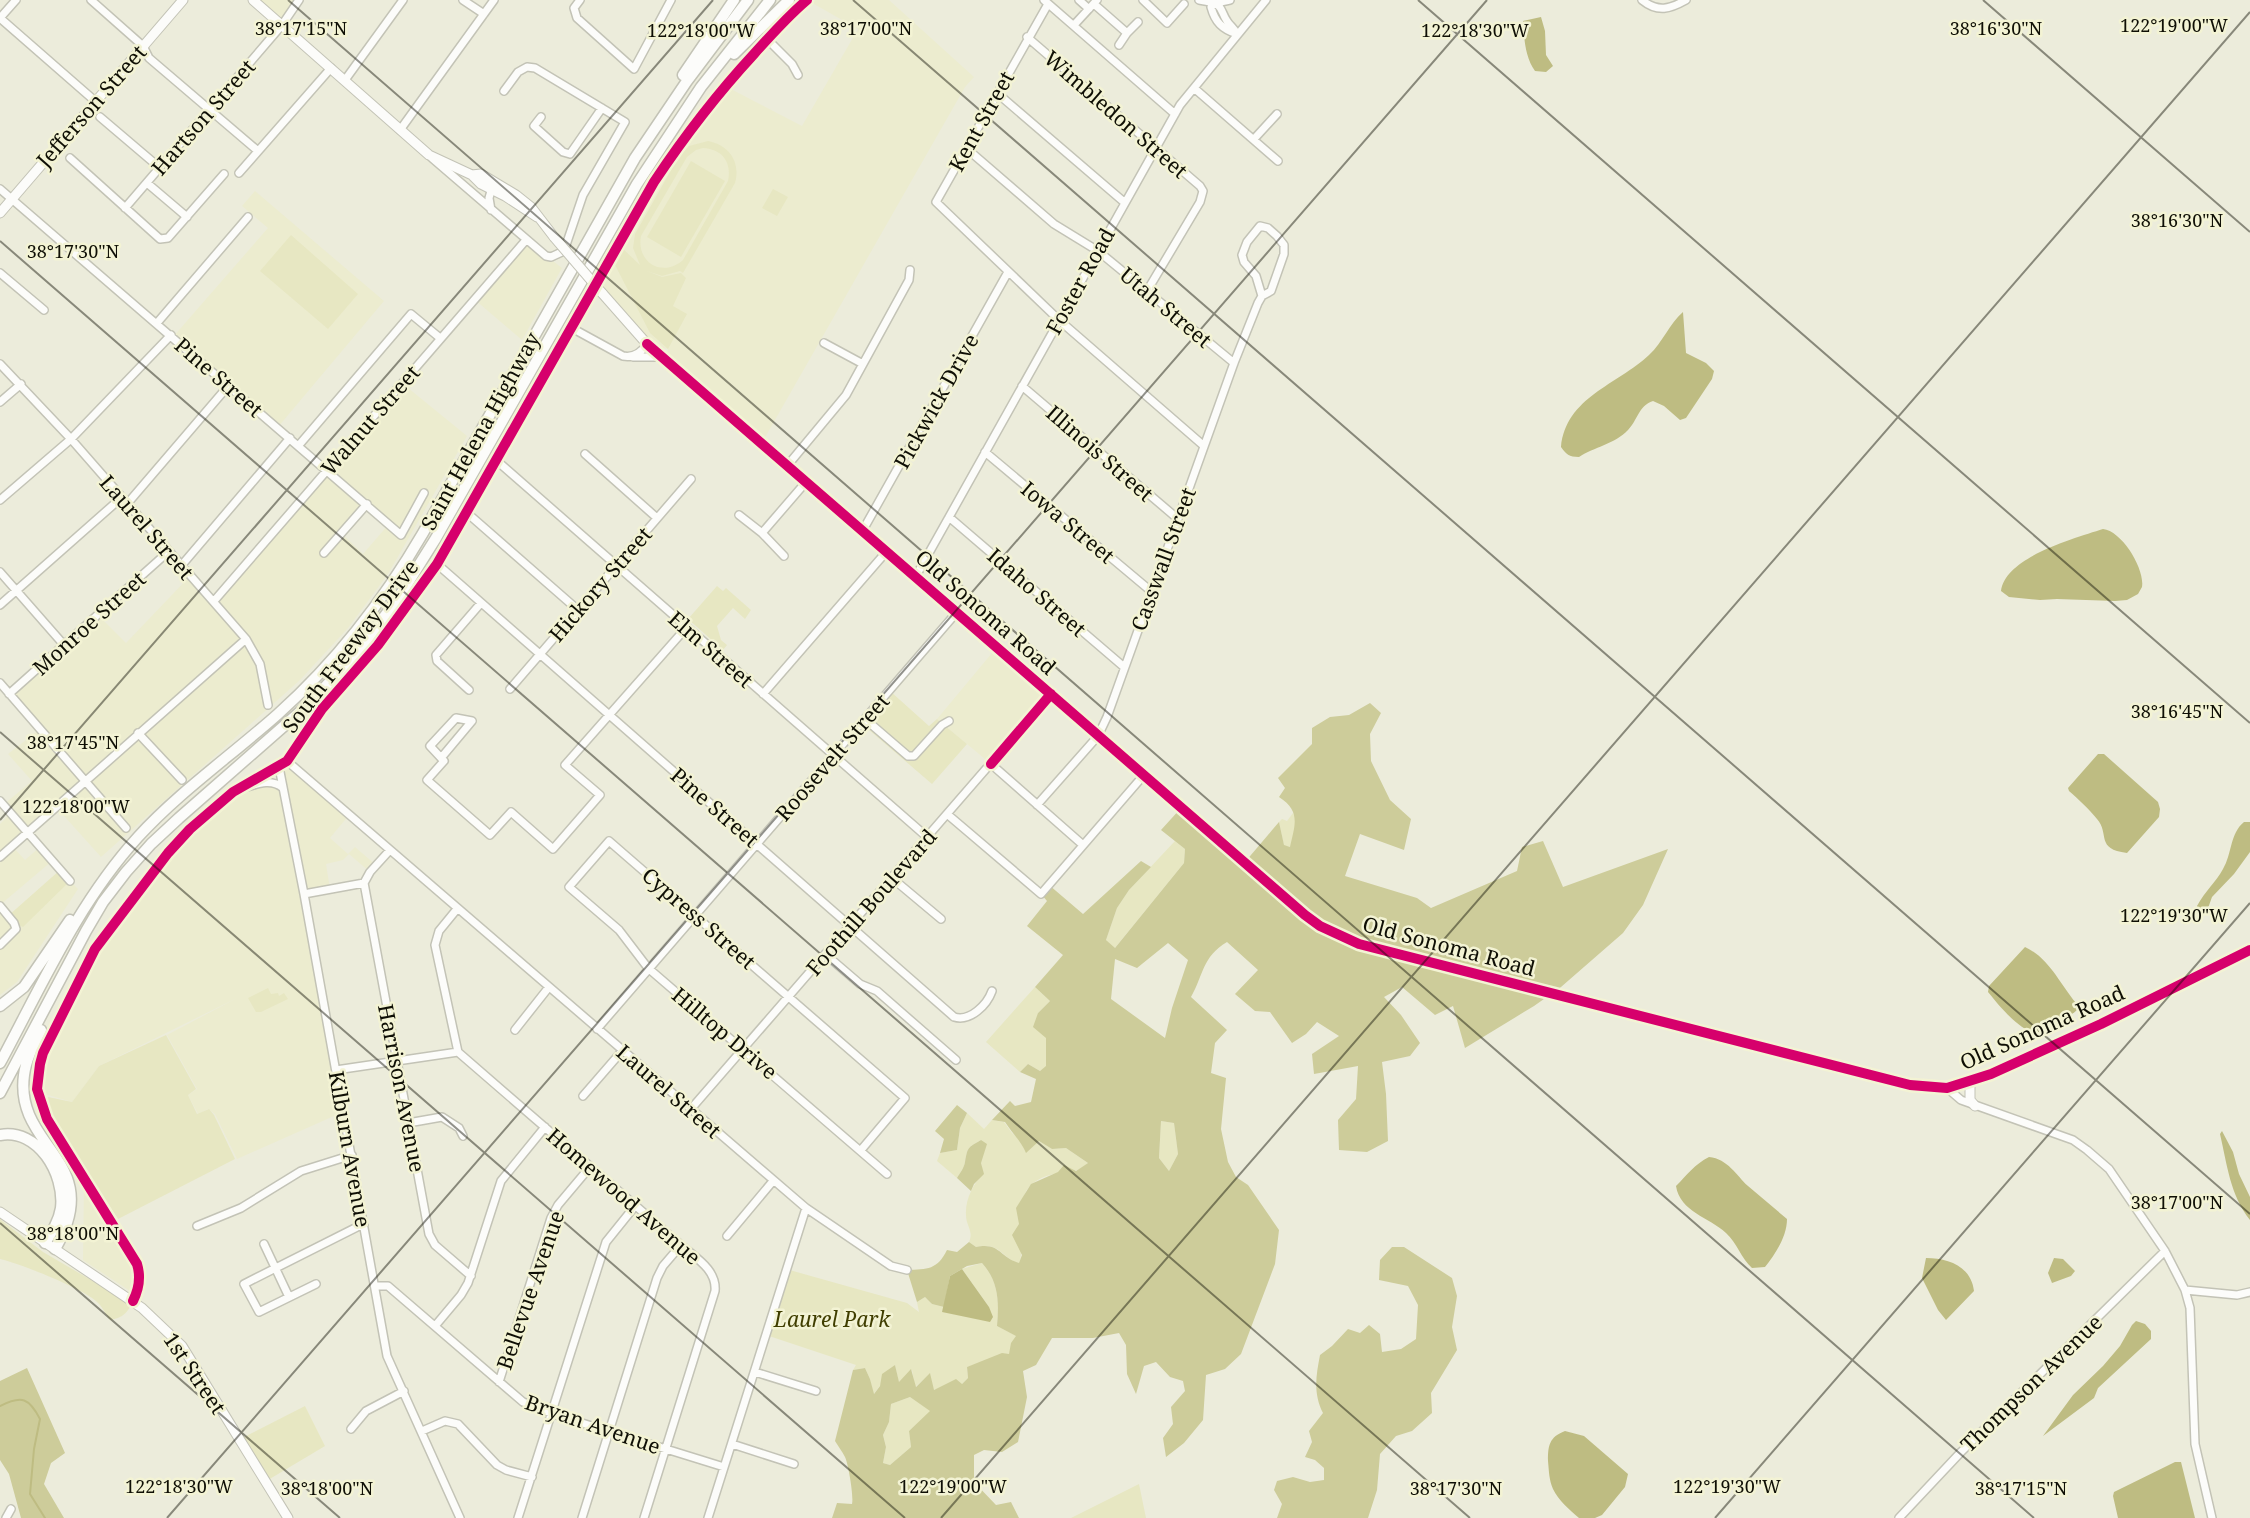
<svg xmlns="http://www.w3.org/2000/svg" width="2250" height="1518" font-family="'Noto Serif',serif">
<rect width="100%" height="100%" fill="#ececdb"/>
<path fill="#ececcf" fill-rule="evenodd" d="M253,0H299L282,25Z
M807,0H889L974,77L965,87L763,441L667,357L668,349L649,345L595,283L640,204L725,86L802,126L858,29Z
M255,191L384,301L278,427L173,337L268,228L242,206Z
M526,240L562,268L522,340L474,299Z
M402,383L467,436L388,574L348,628L300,680L101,857L56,807L12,846L25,860L40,847L52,861L0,905V824L11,813L3,805L32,781L8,754L40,729L9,694L98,615L126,643L190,576L214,601ZM367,504L389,524L363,554L341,533Z
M997,647L1051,694L991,764L937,719Z
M287,761L349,815L330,838L348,854L355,847L376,865L370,872L349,854L343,860L326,864L330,889L305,894L343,1112L237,1159L215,1114L208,1109L198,1114L188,1095L197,1089L167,1035L237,998L99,1066L72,1102L38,1092L40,1064L86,966L168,853L212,809L244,788L278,784L279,767Z
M70,881L78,889L17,982L0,995V906L14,923Z
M84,1182L137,1264L136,1295L83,1260Z"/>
<path fill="#e7e7c2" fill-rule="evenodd" d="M708,141C729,145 741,162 735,183L683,273L680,271L662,276L647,271L662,277L681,273L686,278L673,306L687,314L668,349L650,333L613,261L621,247L640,265L633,248L635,234L679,156L689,146ZM703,148C722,149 732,162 728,181L683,260C663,278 636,263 641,236L687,157L696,150Z
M691,161L725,181L681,257L647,237Z
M773,189L788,197L777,216L762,208Z
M291,235L358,294L328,329L260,271Z
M717,586L723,591L726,588L751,610L745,619L733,608L717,626L721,640L727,645L723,650L688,619Z
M890,691L929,726L937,719L967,744L932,784L861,723Z
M1293,813L1297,820L1291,847L1284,846L1279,822L1282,819L1287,821Z
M1175,841L1185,849L1184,863L1114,949L1106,940L1117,908L1129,890Z
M60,870L70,881L23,927L14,923L8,916Z
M1035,987L1050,1001L1038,1013L1046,1038V1067L1040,1071L1028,1064L1020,1072L986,1042Z
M268,988L271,994L278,993L279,996L284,993L288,999L261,1012H256L248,998Z
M166,1035L196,1089L188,1095L197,1114L209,1109L214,1115L235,1159L118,1219L54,1121L49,1108L48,1097L72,1102L99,1066Z
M967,1113L984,1129L992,1120L1004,1122L1012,1133L1021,1141H1039L1052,1149L1066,1148L1088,1163C1084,1166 1079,1170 1074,1171C1059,1174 1045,1173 1032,1184C1012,1201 1027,1243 1019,1264C1000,1256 1000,1242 976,1247L969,1242C974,1231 966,1226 966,1215C965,1200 973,1184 983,1174L981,1163V1140C967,1148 968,1147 965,1162C964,1168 960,1173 957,1178L937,1161L940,1153L957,1150L960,1128Z
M1161,1121L1174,1123L1178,1154L1169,1171L1159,1158Z
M0,1216L1,1220L43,1252L115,1294L130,1307C125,1316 119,1318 110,1320C106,1315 102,1306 97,1302C84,1289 19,1263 0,1259Z
M982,1263C999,1282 999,1301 997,1326L1017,1336L1009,1354L967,1367L968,1378L962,1384L933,1390L930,1374L915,1387L912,1370L899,1383L895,1365L873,1395L870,1379L865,1368L853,1370L856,1365L766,1335L786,1269L907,1303L919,1312L917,1302L925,1297L932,1304L944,1307L942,1312L989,1307L962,1269Z
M910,1397L931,1411L909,1431L911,1447L890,1465L883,1463L886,1447L883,1435L889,1422L891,1404Z
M305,1406L325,1446L268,1480L242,1438Z
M1139,1484L1146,1518H1071Z"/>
<path fill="#cdcc9a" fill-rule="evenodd" d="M1370,703L1381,713L1370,734L1371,761L1390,800L1411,819L1404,850L1360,834L1345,876L1417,898L1431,908L1517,871L1522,847L1543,841L1563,887L1668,849L1643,905L1623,933L1561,987L1534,1006L1465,1048L1453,1006L1435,1015L1402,987L1384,997L1401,1015L1420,1043L1410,1056L1382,1062L1386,1094L1388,1141L1367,1152L1339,1150L1338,1120L1356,1099L1358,1066L1314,1074L1312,1054L1339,1036L1317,1022L1306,1034L1292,1043L1270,1012L1255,1011L1235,994L1258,970L1227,942C1202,957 1204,974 1191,997L1227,1030L1215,1043L1211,1073L1226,1078L1221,1129L1228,1162L1236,1177L1248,1185L1279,1230L1275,1264L1241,1354L1225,1369L1206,1375L1203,1420L1184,1443L1166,1457L1163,1438L1173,1424L1171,1407L1185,1391L1183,1381L1170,1377L1156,1362L1144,1366L1136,1394L1127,1374L1126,1345L1119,1333L1093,1338H1052L1036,1365L1023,1371L1027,1397L1018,1442L1002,1452L984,1450L974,1455V1482L996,1505L1011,1502L1019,1518H832L837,1503L852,1504C854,1496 848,1463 845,1457C842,1451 838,1446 835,1441L853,1370L865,1368L870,1379L874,1394L880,1386L882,1374L895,1365L899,1382L911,1369L916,1387L930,1373L934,1390L956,1379L962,1384L968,1378L967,1367L1002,1353L1009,1354L1011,1343L1016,1336L997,1326C999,1302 999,1282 982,1263L967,1266L950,1276L944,1307L932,1304L925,1297L917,1302L907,1270C928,1269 937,1270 947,1250L957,1252L969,1242L976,1247C1000,1242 999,1257 1019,1263L1022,1255L1012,1235L1019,1224L1016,1208L1031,1184L1058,1172L1064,1165L1076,1171L1088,1163L1066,1148L1052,1149L1039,1141L1026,1153C1021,1141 1012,1133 1005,1122L992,1120L1010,1101L1015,1106L1031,1102L1036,1079L1020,1072L1028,1064L1040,1071L1046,1066V1038L1033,1027L1038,1013L1050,1001L1035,987L1063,955L1027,926L1047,901L1041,894L1049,885L1083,914L1141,861L1151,867L1129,890L1117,908L1106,940L1115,948L1184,863L1185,849L1161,830L1181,808L1245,862L1279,822L1284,845L1290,847C1295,825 1301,811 1279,797L1285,788L1278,778L1312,744V728L1330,717L1349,715ZM1168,943L1188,960L1172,1008L1165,1038L1111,999L1115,959L1137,968ZM1161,1121L1174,1123L1178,1154L1169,1171L1159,1158ZM910,1397L930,1411L909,1431L911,1447L890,1465L883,1463L886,1447L883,1435L889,1422L891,1404Z
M957,1105L967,1113L960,1128L957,1150L940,1153L944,1139L935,1131Z
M981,1140L987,1144L981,1163L984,1174L974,1184L971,1191L957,1178C960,1173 964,1168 965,1162C968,1147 967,1148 981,1140Z
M1392,1247H1404L1452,1278L1457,1296L1452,1327L1457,1350L1431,1393L1432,1413L1412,1431L1396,1436L1380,1454L1377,1490L1368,1518H1277L1282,1504L1274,1490L1277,1481L1293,1477L1310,1482L1324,1480V1468L1315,1460L1305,1457L1312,1442L1309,1431L1323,1413C1313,1393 1316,1376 1320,1355L1332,1346L1348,1329L1360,1333L1369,1325L1380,1334L1382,1352L1401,1349L1416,1339L1418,1305L1408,1286L1379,1280L1380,1260Z
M27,1368L65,1453L51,1463L44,1484L64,1518H21L9,1474L0,1460V1381Z"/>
<path fill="#bebc82" d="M1541,17L1545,31L1546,55L1553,66L1546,72L1535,71C1525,57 1524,38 1523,21Z
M1683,312L1686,353L1706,363L1714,371L1712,379L1686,418L1680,420L1664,406L1653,401C1638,406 1638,420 1628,430C1615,444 1594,447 1579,457C1569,457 1566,454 1561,447C1566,397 1617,385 1649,355C1663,342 1669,324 1683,312Z
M2103,529C2122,531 2145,569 2142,587L2138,594L2127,600L2115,601L2057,599L2040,600L2009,597L2001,591C2005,557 2075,538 2103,529Z
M2098,754H2104L2158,802L2160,809L2159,817L2127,853C2095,849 2110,834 2097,819C2089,809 2078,799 2069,791L2068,788Z
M2244,822H2250V852L2234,874L2212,897L2207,911L2199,912L2197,906C2205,891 2216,882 2223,869C2232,854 2230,833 2244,822Z
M2025,947C2049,958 2060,984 2076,1003L2077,1010C2070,1017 2061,1018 2053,1023C2048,1025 2043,1030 2039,1032C2023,1036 1997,1003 1988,992L1989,986Z
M2222,1131L2233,1152L2239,1174L2250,1197V1220C2230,1195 2227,1164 2220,1134Z
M1709,1157C1728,1159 1736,1175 1748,1186C1761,1197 1774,1208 1787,1219C1787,1237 1775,1254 1765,1267L1752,1268C1741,1258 1737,1243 1726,1233C1709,1217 1680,1212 1676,1186C1687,1175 1695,1164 1709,1157Z
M1926,1258C1948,1258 1971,1266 1974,1291L1946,1320L1938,1310L1922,1278Z
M2054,1258L2063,1259L2075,1271L2071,1276L2052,1283L2048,1273Z
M962,1269L989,1307L993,1317L990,1322L942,1312L950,1276Z
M2136,1321L2145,1324L2151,1331V1339L2098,1388L2094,1398L2043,1436L2073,1395L2103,1366L2120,1346L2132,1325Z
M1565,1431L1584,1436L1628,1474L1625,1487L1602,1515L1595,1518H1579C1570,1510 1558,1500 1553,1489C1549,1480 1549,1471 1548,1461C1548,1446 1549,1437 1565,1431Z
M2175,1462H2181L2195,1518H2118L2113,1496L2114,1492Z"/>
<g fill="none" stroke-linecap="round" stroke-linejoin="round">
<path stroke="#bebc82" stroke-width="2" d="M0,1406C22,1395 29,1398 40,1419L34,1449L30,1494L45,1518"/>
<g stroke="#c3c3b6" stroke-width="10">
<path id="minor" d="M91,0L143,46L149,58L258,151
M463,0L484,14
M580,0L574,8L577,18L634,69L671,0
M1044,0L1175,114
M1079,0L1089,9
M1143,0L1167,23L1184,4
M1199,0L1216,3L1230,0
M1642,0C1658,13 1670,9 1686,0
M1216,3L1211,7C1215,22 1222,29 1237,34
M1216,3C1223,9 1222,14 1227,21C1230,26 1234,28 1237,34
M1048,4L936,202L1059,320L1204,446
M1094,4L1127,33
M0,18L95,101
M0,18L16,0
M1074,25L1097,0
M1027,37L1200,186L1203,191L1200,202L1147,291
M767,39L792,64L798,75
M1119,45L1127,33L1138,22
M345,80L403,0
M1194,88L1278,161
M997,93L1124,202
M100,117L160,168
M541,117L534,126L563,152L570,154L602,108
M400,130L494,0
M1254,139L1277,114
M966,148L1054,224L1098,251L1234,363
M70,158L160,239L168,238L224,174
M432,158L546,256L551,257L564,251L583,195L625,122L535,68L527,67L518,72L504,91
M239,173L331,68
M147,183L187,217
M0,189L401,535L424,493
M125,208L282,25L299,0
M491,210L489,198L493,184
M0,273L44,310
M157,323L248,217
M570,327L623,356C634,358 641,353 647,344
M824,343L863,364
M633,357H662
M0,364L71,439L246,639L260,664L268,705
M1022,386L1178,519
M0,402L21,384
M299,445L411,314L440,338
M985,452L1152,592
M585,454L657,518
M496,460L927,837
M787,466L846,395L909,280L910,270
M0,500L71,439L171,335
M127,504L229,385
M466,512L578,610
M739,515L762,533L806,482
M949,517L1124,667
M863,530L1008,272
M762,533L784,556
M324,553L367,504
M437,564L954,1017C970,1022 987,1005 992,991
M181,566L290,438
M0,572L64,645
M916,576L1180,105L1266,0
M214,601L526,240
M0,605L121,498
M0,683L126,828
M510,689L691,479
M469,690L437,661L436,655L481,603
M9,694L168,552
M763,694L887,551
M865,719L908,756H914L942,725L949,721
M138,733L182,780
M441,758L472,721L456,718L430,746L444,761L427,780L490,835L511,812L553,849L600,795L565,765L686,628
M287,761L806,1208L891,1266L907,1270
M991,764L1083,845
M279,767L304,894L387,1356L460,1518
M244,788C257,784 271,778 283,788
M0,801L70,881
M1037,805L1098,736L1107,717L1234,363L1258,303L1262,296L1271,291L1284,254V245L1277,236L1268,228L1260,226L1247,242L1242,255L1244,262L1256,276L1262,296
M947,814L1041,894L1143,776
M0,857L246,639
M892,878L941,919
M364,883L429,1234L435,1245L471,1276
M304,894L364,883L370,872L390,850
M0,906L14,923L16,929L0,945
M457,909L439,931L435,945L458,1052L681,1245C696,1258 717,1270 715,1291L644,1518
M825,954L860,984L877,991L956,1060
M597,1029L957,612
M515,1030L549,987
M336,1070L458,1052
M1947,1088L1961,1100L2073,1140L2087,1150L2109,1169L2165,1251L2185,1290L2190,1308L2195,1444L2212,1518
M583,1096L622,1051
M690,1110L1051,694
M408,1123L442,1117L459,1128L463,1136
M861,1150L905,1098L609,841L569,887L619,930L648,968L887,1174
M197,1226L241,1208L301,1171L352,1155
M727,1236L773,1181
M264,1244L289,1297
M316,1284L259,1312L244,1284L357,1227L364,1225
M376,1286H388L523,1402L553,1414L724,1467
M2185,1290L2237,1295L2250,1292
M133,1301C139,1289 141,1277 137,1264L47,1119L37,1089L40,1064L43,1053L95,949L168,853L190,829L233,792L287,761L322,709L378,645L437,564L654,182C684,137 717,94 754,54C771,35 788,16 807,0
M435,1326L461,1295L468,1283L501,1181L545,1127
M755,1372L816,1391
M499,1382L551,1218L558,1205L590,1167
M351,1429L366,1411L404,1391
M422,1431L445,1421L458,1424L497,1465L506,1470L532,1477
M732,1444L794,1464
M6,1518L11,1509
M518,1518L606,1242L635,1206
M582,1518L657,1278L663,1266L681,1245
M708,1518L806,1208
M1899,1518L1961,1452L2165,1251"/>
</g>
<g stroke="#c3c3b6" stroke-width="11">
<path id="major" d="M253,0L429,155L472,175L481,174L516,195L531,207L554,237
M472,175L481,184L505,196L537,217
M0,213L183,0
M602,293L647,344L1305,915L1320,926L1359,944L1910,1085L1947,1088L1991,1074L2101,1024L2250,950
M1970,1082V1100L1975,1106
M0,1212L142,1308L182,1346L288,1518"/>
</g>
<g stroke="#c3c3b6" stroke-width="13">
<path id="highway" d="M734,54L789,0
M683,75L734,0
M0,1006L24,987L70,920
M41,1030C34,1044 26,1059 24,1075C14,1149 107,1160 55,1249
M0,1063C42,985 78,903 138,837C179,792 232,755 278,714C336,662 384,600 423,533L635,158L687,81L748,0
M0,1093L86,931L103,902L126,872L151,844L179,818L309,704L357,653L399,597L436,538L637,184L701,87L770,0
M0,1135C38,1128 65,1174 61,1208C59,1221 52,1232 45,1243"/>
</g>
<use href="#minor" stroke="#fcfcfa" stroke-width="7"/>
<use href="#major" stroke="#fcfcfa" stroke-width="9"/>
<use href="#highway" stroke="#fcfcfa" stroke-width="10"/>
<g stroke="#c3c3b6" stroke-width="11" stroke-linecap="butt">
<path id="major-bridge" d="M554,237L602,293"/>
</g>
<use href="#major-bridge" stroke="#fcfcfa" stroke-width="9"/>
<g stroke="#f3f3d4" stroke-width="15">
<path id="cycleway" d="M647,344L1305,915L1320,926L1359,944L1910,1085L1947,1088L1991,1074L2101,1024L2250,950
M991,764L1051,694
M133,1301C139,1289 141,1277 137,1264L47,1119L37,1089L40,1064L43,1053L95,949L168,853L190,829L233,792L287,761L322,709L378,645L437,564L654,182C684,137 717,94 754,54C771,35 788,16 807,0"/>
</g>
<use href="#cycleway" stroke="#d6006c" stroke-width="10"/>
</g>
<path fill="none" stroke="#0f0f05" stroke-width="2" stroke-opacity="0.45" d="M288,0L2034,1518M853,0L2250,1214M1418,0L2250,723M1983,0L2250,232M0,241L1470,1518M0,732L905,1518M0,820L713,0M0,1223L340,1518M167,1518L1487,0M941,1518L2250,12M1715,1518L2250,903"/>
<g text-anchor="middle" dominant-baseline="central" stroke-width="5" stroke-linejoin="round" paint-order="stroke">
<g font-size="21" fill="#0f0f05" stroke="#f3f3d4">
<text transform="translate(91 106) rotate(-49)">Jefferson Street</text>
<text transform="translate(1116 114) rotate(41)">Wimbledon Street</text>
<text transform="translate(203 117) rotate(-49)">Hartson Street</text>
<text transform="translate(981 121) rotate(-61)">Kent Street</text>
<text transform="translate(1080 281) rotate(-61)">Foster Road</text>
<text transform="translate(1166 307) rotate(40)">Utah Street</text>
<text transform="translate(219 377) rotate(41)">Pine Street</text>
<text transform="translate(936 401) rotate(-61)">Pickwick Drive</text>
<text transform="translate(370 420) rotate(-49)">Walnut Street</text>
<text transform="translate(480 431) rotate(-61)">Saint Helena Highway</text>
<text transform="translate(1100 453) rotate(41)">Illinois Street</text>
<text transform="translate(1068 522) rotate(40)">Iowa Street</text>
<text transform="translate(147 527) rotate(49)">Laurel Street</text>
<text transform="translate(1163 559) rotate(-70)">Casswall Street</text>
<text transform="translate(600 584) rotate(-49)">Hickory Street</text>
<text transform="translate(1037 592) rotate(41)">Idaho Street</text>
<text transform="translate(986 612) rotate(41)">Old Sonoma Road</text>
<text transform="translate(89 623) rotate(-42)">Monroe Street</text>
<text transform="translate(350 646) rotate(-53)">South Freeway Drive</text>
<text transform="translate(711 649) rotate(41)">Elm Street</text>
<text transform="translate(832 757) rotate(-49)">Roosevelt Street</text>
<text transform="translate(715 807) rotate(41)">Pine Street</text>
<text transform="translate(871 902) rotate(-49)">Foothill Boulevard</text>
<text transform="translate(699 918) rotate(41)">Cypress Street</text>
<text transform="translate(1449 946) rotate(15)">Old Sonoma Road</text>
<text transform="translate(2042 1027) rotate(-24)">Old Sonoma Road</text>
<text transform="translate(725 1033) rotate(40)">Hilltop Drive</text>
<text transform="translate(402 1088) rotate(79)">Harrison Avenue</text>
<text transform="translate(669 1091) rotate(41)">Laurel Street</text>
<text transform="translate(350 1149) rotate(80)">Kilburn Avenue</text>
<text transform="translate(624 1196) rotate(41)">Homewood Avenue</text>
<text transform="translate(530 1290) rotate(-71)">Bellevue Avenue</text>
<text transform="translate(195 1373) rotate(56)">1st Street</text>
<text transform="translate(2031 1383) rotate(-44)">Thompson Avenue</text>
<text transform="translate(593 1424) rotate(19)">Bryan Avenue</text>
</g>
<g font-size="21" font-style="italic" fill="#403e00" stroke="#f3f3d4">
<text x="832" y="1319">Laurel Park</text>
</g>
</g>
<g font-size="18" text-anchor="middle" fill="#0f0f05" stroke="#f3f3d4" stroke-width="5" stroke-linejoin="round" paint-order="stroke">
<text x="2174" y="32">122°19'00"W</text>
<text x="866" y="35">38°17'00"N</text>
<text x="1996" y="35">38°16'30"N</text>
<text x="301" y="35">38°17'15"N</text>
<text x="701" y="37">122°18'00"W</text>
<text x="1475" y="37">122°18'30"W</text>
<text x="2177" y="227">38°16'30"N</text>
<text x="73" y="258">38°17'30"N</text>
<text x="2177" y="718">38°16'45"N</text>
<text x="73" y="749">38°17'45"N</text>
<text x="76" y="813">122°18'00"W</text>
<text x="2174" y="922">122°19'30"W</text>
<text x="2177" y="1209">38°17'00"N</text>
<text x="73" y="1240">38°18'00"N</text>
<text x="179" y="1493">122°18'30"W</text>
<text x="953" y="1493">122°19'00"W</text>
<text x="1727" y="1493">122°19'30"W</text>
<text x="327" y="1495">38°18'00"N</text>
<text x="1456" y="1495">38°17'30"N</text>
<text x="2021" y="1495">38°17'15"N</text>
</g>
</svg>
